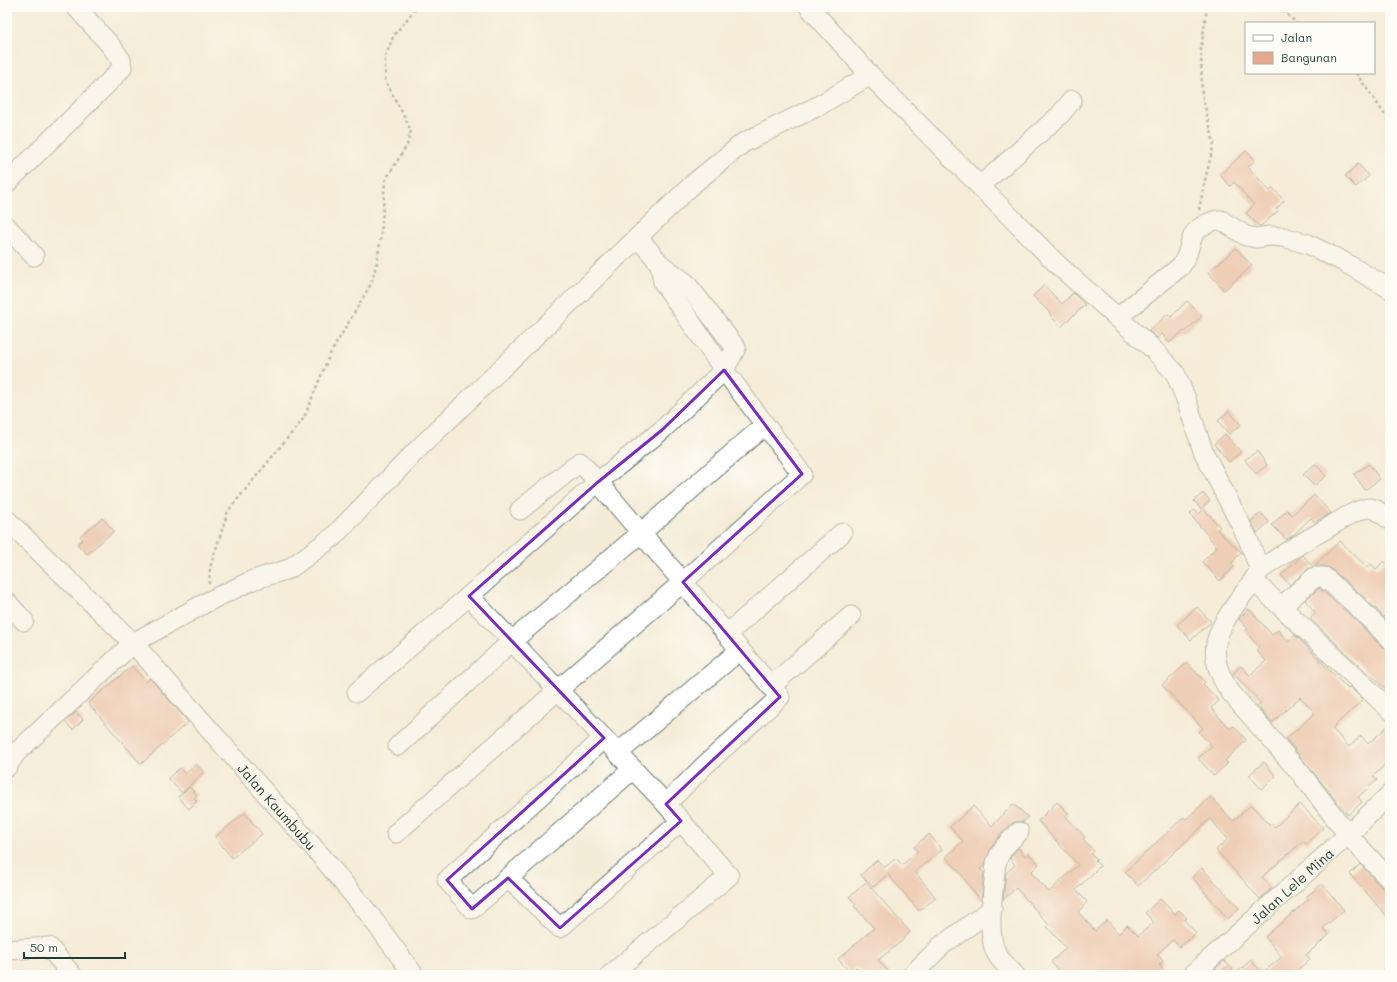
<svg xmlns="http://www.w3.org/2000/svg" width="1397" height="982" font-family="Mali,sans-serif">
<rect width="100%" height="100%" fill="#fdfcf7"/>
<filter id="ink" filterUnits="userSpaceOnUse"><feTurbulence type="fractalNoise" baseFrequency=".025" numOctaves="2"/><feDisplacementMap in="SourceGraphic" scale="8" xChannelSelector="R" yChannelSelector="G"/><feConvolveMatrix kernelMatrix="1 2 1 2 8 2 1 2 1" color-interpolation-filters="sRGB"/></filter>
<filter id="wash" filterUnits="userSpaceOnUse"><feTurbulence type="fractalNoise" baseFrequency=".012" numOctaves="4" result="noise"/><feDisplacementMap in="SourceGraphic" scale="16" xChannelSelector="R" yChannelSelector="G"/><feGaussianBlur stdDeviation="0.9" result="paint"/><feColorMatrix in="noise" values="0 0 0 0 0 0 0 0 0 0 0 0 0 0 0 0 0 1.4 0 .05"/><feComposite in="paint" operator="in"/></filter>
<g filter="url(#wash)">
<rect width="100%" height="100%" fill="#f5ecd8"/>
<g id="blocks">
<path fill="#e6a88d" d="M1246,151L1255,160L1248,167L1270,191L1273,188L1284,201L1276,209L1278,211L1261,226H1259L1246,213L1254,205L1234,182L1230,186L1220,175Z
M1358,164L1369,176L1356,187L1345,176Z
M1236,248L1252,266L1224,290L1208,272Z
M1044,285L1062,304L1073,293L1085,305L1061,327L1050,315L1051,314L1033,296Z
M1187,301L1202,316L1185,332L1184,331L1169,343L1162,334L1157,338L1149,331L1168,314L1171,317Z
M1229,411L1241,425L1229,434L1218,421Z
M1225,434L1241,452L1229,462L1214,444Z
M1257,451L1267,465L1256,474L1245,460Z
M1315,464L1326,476L1314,486L1303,475Z
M1369,464L1380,479L1365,490L1354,474Z
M1203,493L1210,501L1201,509L1194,501Z
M1314,495L1331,513L1315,522L1311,518L1292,536L1286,539L1272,525L1287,510L1292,515Z
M1204,509L1220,527L1217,530L1241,552L1231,564L1234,567L1220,581L1202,562L1217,547L1190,514L1194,510L1199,514Z
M1261,513L1269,522L1257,533L1251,521Z
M102,518L114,531L87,554L77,544L83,539L80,536Z
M1340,541L1368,568L1371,564L1376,569L1384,561L1390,567V623L1364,597L1331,569L1324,566H1314Z
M1303,555L1313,567L1308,569L1290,585L1281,575Z
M1319,588L1348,613L1382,647L1390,650V693L1370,674L1369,675L1366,672L1310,618L1316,613L1305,600Z
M1197,607L1211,622L1191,640L1177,625Z
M1249,609L1272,635L1278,630L1288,642L1295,635L1348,689L1350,687L1363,700L1332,728L1349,747L1361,736L1368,744L1390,724V760L1373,776L1377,780L1358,797L1362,802L1348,815L1286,739L1315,713L1300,697L1272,723L1257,706L1261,703L1233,673L1241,666L1250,675L1266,661L1256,650L1259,647L1245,631L1248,629L1239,619Z
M1187,663L1205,682L1203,684L1219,701L1211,708L1230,729L1234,726L1246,740L1225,761L1228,763L1214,776L1198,758L1212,746L1199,732L1203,728L1162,685Z
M132,666L146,682L150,678L188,722L141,764L88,703Z
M76,712L83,719L73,730L65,722Z
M1264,762L1276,776L1261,789L1249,775Z
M196,764L204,772L182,793L168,778L180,768L185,774Z
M189,787L197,795L194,798L197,801L189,809L178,797Z
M1211,797L1233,821L1251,805L1270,825L1272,824L1275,827L1300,804L1323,828L1306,844L1303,841L1262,877L1272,888L1260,899L1216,850L1228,839L1210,819L1138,886L1125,872L1184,817L1186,819Z
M1057,802L1068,813L1065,816L1085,837L1083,839L1094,851L1091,854L1097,859L1095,861L1100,866L1076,890L1087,902L1078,912L1095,931L1107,920L1119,934L1127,925L1138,936L1154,922L1145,913L1160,899L1175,914L1179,910L1187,918L1184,920L1196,933L1180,947L1173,940L1157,954L1163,961L1159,965L1168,975H1063L1051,962L1066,948L1047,927L1049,925L1016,888L1003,900L1006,873L1015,865L1010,858L1018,848L1025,856L1028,853L1039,864L1031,872L1049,892L1078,865L1038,821Z
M1013,804L1028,817L1023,822L1017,821L1011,824L997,839L991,848L985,865L980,869L984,873L981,901L962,876H963L946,857L963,841L950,827L973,806L992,826Z
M245,813L262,834L232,858L215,837Z
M929,834L942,850L915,872L936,898L919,911L888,874L873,887L861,875L877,860L884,868L896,858L902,865L918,851L914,847Z
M1360,864L1382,888L1390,891V920L1350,874Z
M1202,868L1239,908L1228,919L1192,877Z
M866,882L910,932L902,941L878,960L891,975H863L856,967L851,973L838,959L874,928L854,906L856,904L849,897Z
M1322,884L1344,910L1323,928L1329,935L1306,955L1310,959L1292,975H1234L1251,960L1262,973L1282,957L1265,937L1309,899L1306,897Z
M1224,961L1233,969L1228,975H1222L1215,969Z"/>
</g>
</g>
<g filter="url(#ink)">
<use href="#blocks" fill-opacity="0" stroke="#6a7a6d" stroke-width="1"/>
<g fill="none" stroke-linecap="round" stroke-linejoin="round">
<g stroke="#6a7a6d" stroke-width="21">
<g id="minor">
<path d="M809,7L870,75L1059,266L1152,348L1175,373L1186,399L1203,451L1248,539L1260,570"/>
<path d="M7,183L109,82L122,68L121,60L112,47L76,7"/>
<path d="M980,186L1060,115L1072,100"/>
<path d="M7,227L34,256"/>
<path d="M1117,318L1181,266C1190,254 1188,245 1194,234C1198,227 1214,219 1221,220L1246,236L1256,238L1270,236L1283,237L1308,244L1342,261L1390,289"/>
<path d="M520,510L580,462L598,482L662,430L724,370L736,348L686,283L660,264L638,237"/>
<path id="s1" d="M7,520L133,643L322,857L369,914L414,975"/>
<path d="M1390,520C1384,516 1377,508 1370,508C1359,507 1333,525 1324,530C1303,542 1281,554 1262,569C1257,572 1249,588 1244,593C1217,630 1202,651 1231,693L1302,775L1348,835L1390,880"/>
<path d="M1254,581L1390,710"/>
<path d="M469,596L666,804"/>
<path d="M7,602L24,621"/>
<path d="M1282,606L1315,577H1324L1356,605L1390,639"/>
<path d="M726,633L727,634L842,533"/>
<path d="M771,686L851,616"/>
<path d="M558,690L683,582L802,474L724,370L663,282L660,264"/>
<path d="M357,692L469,596L598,482L780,697L705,765L666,804L729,876L610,975"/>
<path d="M398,746L512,641L641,533L765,425"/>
<path d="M618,753L740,650"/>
<path d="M7,767L15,754L133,643L209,601L253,580L289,569L333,537L419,448L694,183L743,143L820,105L870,75"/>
<path d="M633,769L508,878L560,928L681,821"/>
<path d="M396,833L558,690L551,683"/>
<path d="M508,878L472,909L447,880L604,738"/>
<path d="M7,950L49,947L72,975"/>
<path d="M912,975L941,946L992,909"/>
<path d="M1015,975C1009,968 1001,962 997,954C985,934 994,886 996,863C1001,848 1008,843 1019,832"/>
<path id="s2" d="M1192,975L1348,835L1390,794"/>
</g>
</g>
<path stroke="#6a7a6d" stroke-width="2.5" stroke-dasharray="3 3" stroke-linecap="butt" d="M1278,7L1297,23
M1356,73L1390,122
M1199,210L1205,180L1214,144L1202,94L1201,49L1207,7
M209,584L210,568L228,511L304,418L329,356L371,284L377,262L381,236L385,181L407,145L411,131L404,116L385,80V57L394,35L417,7"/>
<use href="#minor" stroke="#fff" stroke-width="19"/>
</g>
</g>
<path d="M0 0H1397V982H0ZM724,370L802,474L683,582L780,697L666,804L681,821L560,928L508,878L472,909L447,880L604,738L469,596L598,482L662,430Z" fill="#f5ecd8" fill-opacity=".55" fill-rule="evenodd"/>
<path fill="none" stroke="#7b2cbf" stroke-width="3" stroke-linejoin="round" d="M724,370L802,474L683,582L780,697L666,804L681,821L560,928L508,878L472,909L447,880L604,738L469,596L598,482L662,430Z"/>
<g text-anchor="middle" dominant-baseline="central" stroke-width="3.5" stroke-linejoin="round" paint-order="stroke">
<g font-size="14" fill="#1f3d34" stroke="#fdfcf7">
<text stroke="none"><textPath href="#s1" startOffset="394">Jalan Kaumbubu</textPath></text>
<text stroke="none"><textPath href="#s2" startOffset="134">Jalan Lele Mina</textPath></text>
</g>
</g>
<rect width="1397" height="982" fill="none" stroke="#fdfcf7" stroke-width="24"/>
<rect x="1245" y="22" width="130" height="52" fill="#fdfcf7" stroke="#a4b0a9"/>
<rect x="1253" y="35" width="20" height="6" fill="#ffffff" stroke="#a4b0a9"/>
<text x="1281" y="42" font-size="12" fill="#1f3d34">Jalan</text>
<rect x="1253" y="52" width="20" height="12" fill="#e6a88d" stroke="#a4b0a9"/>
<text x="1281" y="62" font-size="12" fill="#1f3d34">Bangunan</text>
<path d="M24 952v6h101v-6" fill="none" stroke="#1f3d34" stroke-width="2"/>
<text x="30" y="952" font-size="12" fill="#1f3d34" stroke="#fdfcf7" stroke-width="3" paint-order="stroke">50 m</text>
</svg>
